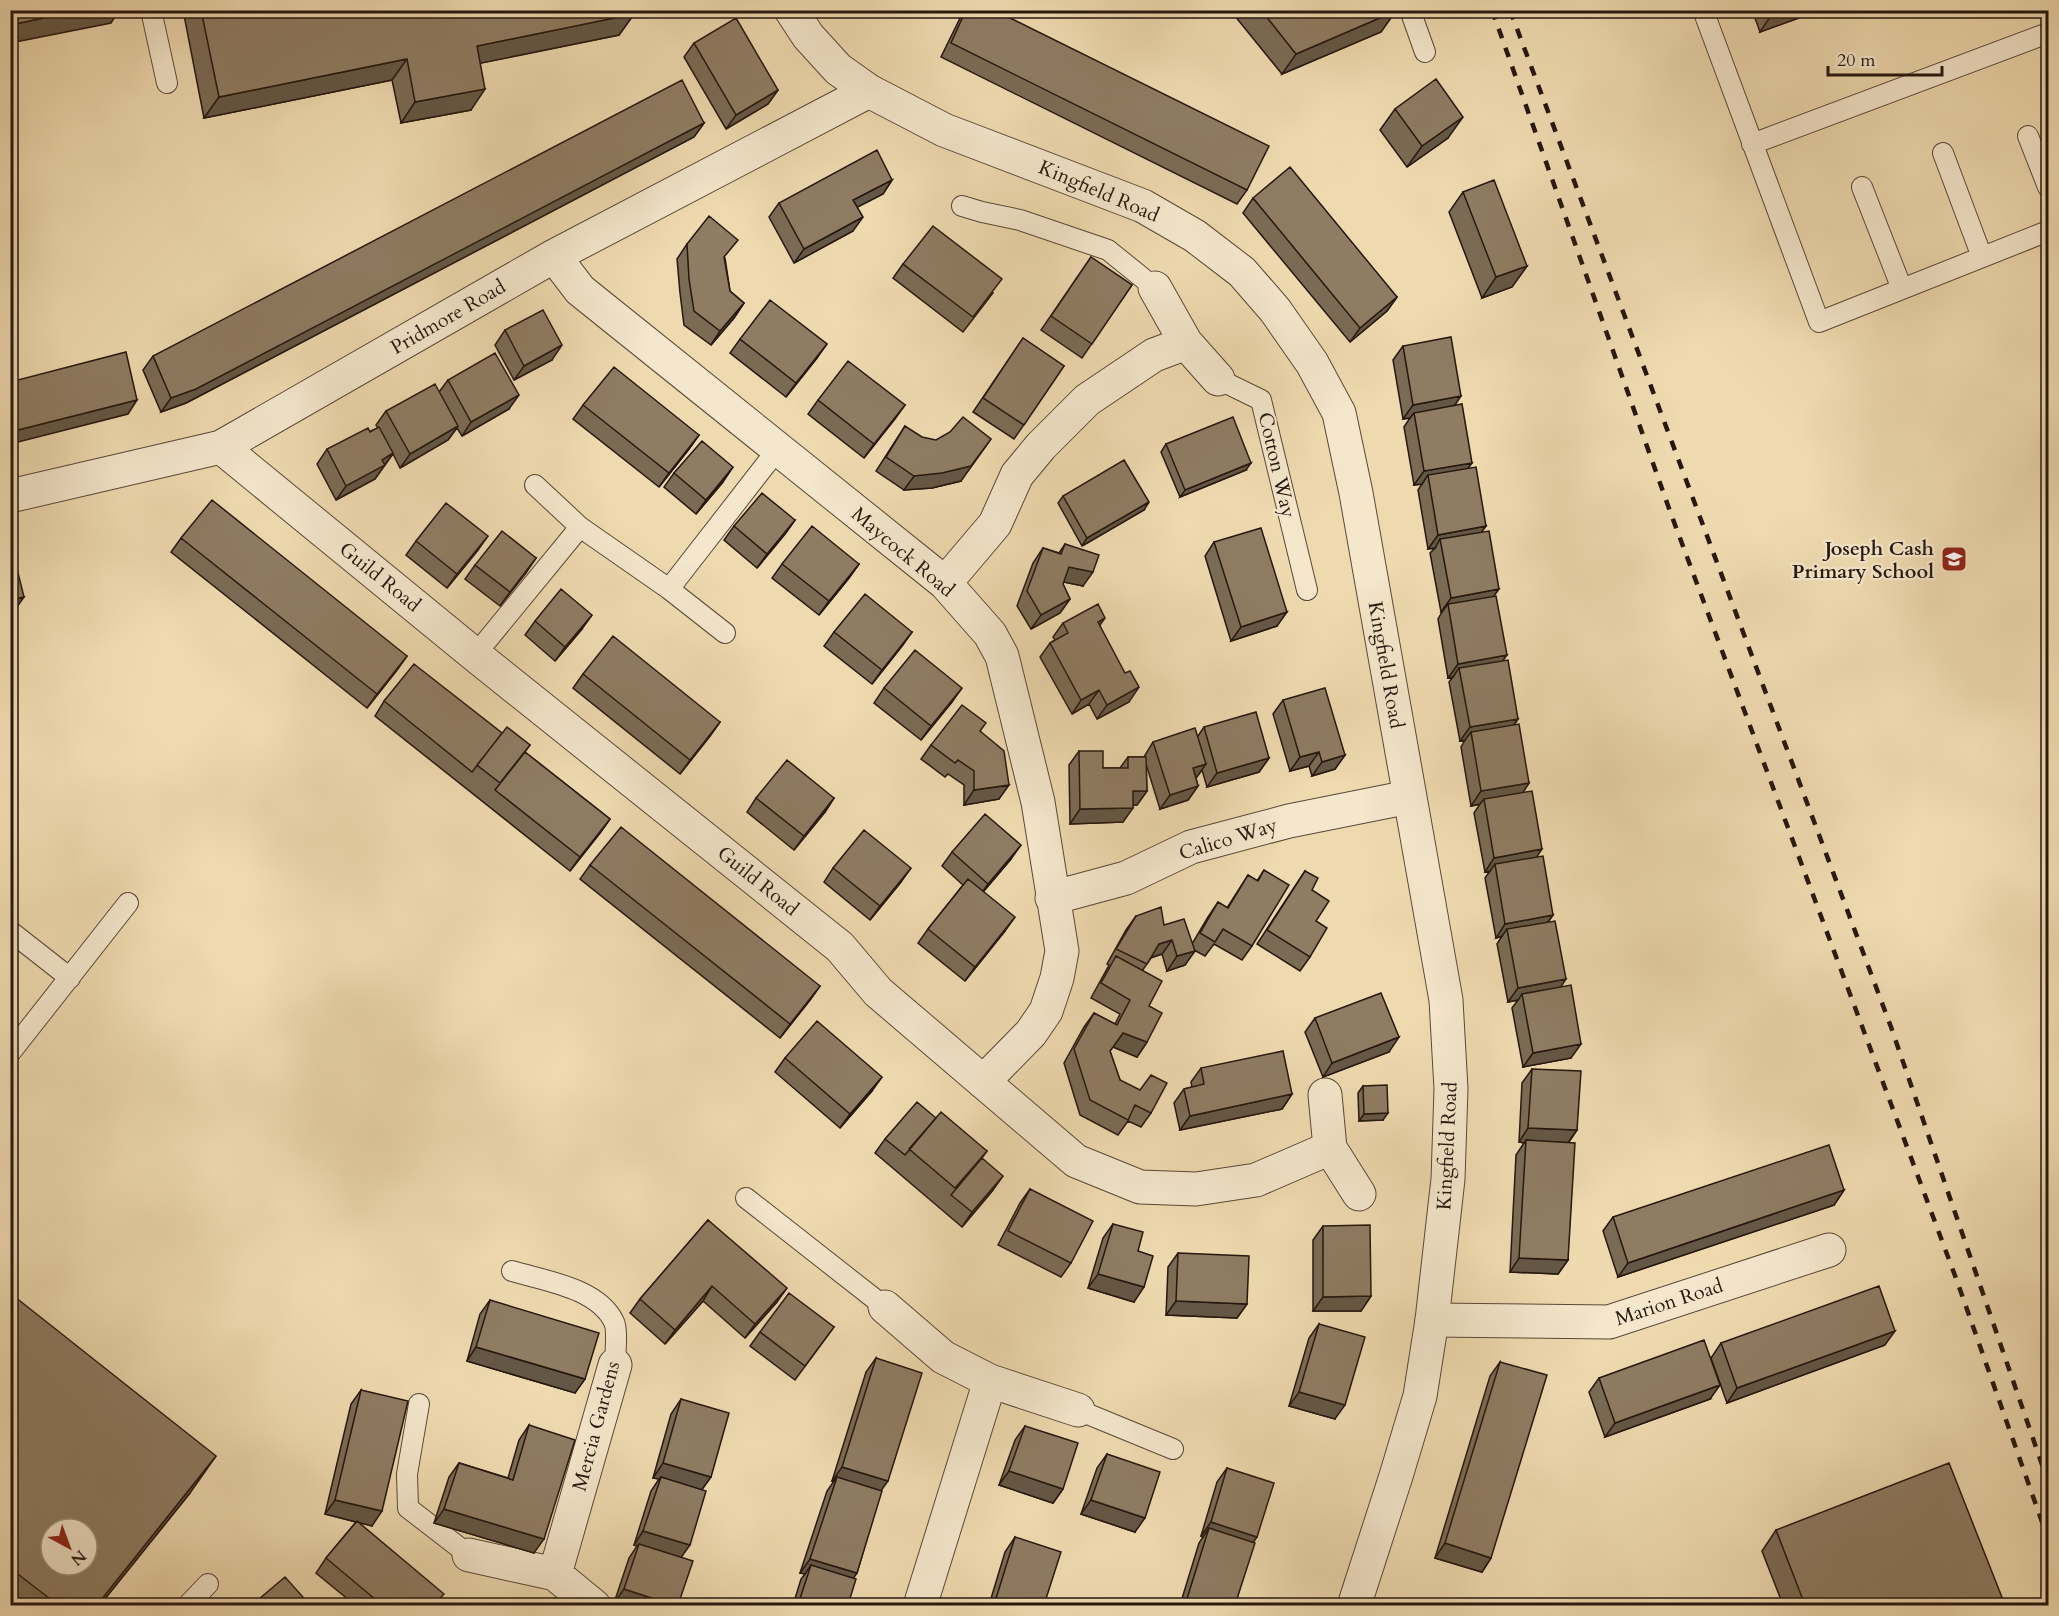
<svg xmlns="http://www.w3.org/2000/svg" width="2059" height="1616" font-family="Cardo,serif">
<rect width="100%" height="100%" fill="#efdab0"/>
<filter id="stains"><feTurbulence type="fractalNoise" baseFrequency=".00333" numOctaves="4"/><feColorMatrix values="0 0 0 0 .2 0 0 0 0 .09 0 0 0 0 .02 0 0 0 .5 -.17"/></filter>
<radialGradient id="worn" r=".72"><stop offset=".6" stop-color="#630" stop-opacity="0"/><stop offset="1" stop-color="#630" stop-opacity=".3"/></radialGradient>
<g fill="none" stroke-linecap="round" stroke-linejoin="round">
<g stroke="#584837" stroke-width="22">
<path id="service" d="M151,10L167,83
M1410,10L1425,52
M1703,10L1819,322L2048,231
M2028,136L2048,187
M1752,144L2048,33
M1943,153L1982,257
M1862,187L1902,289
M962,206L982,212L1020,220L1108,250L1155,288
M1218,379L1261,400L1307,590
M580,527L669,589
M725,633L669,589L777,450
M475,655L580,527L535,485
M10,931L70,978
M10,1053L128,903
M746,1198L885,1307
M512,1271C545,1281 598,1288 614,1322C618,1330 615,1355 615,1365
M419,1404L407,1474L408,1508L469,1555
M1078,1410L1173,1449
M187,1606L208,1584"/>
</g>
<g stroke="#584837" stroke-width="35">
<path id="minor" d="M554,256L580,290L945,583L990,634L1002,656L1038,802L1062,951L1057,978L1046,1011L1031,1033L983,1082
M1155,288L1186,343L1218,379
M221,447L475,655L840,947L878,992L1076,1161L1140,1187L1196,1189L1256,1180L1330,1148L1325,1095
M10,496L221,447L554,256L869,91
M945,583L995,524L1017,475L1041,446L1087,400L1154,355L1186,343
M1052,898L1126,878L1191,847L1289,821L1409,797
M1330,1148L1359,1194
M885,1307L943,1357L990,1381L1078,1410
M1432,1320L1609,1322L1829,1250
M469,1555L555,1574L594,1606
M555,1574L615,1365
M920,1606L990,1381"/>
</g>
<g stroke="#584837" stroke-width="35">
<path id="tertiary" d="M791,10L808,36L838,69L869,91L944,130L1143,206L1195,236L1242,272L1275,310L1312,363L1339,413L1356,493L1446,1000L1451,1089L1448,1179L1432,1320L1420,1396L1396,1476L1354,1606"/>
</g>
<use href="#service" stroke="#f5e7cc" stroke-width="20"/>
<use href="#minor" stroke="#f5e7cc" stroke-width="33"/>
<use href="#tertiary" stroke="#f5e7cc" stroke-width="33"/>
<path stroke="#26170f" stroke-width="4.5" stroke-dasharray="10 10" stroke-linecap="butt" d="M1492,10L1671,514L1957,1281L2048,1539
M1510,10L1891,1027L2048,1482"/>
</g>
<path fill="#7b6b55" stroke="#26170f" stroke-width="1.5" d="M183,10H636L633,11L634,14L619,35L480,63L471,110L401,123L392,80L204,118Z
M964,10H994L1247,190L1237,204L941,57Z
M1230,10H1396L1381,32L1282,74Z
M1752,10H1821L1760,32Z
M694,43L778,90L768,104L726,129L684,57Z
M1395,109L1448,138L1407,167L1380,130Z
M704,123L694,137L186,403L161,412L143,370L153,356Z
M892,180L883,194L857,207L853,231L794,263L769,217L779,203Z
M1463,192L1527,266L1512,287L1482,298L1449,212Z
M1253,198L1397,297L1387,311L1350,342L1243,213Z
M687,244L725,258L730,291L744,303L734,318L711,345L684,325L680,293L677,259Z
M1091,257L1132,285L1082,358L1041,330Z
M903,264L993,293L963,332L893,278Z
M505,330L552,360L514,380L495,345Z
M1023,338L1064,366L1014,439L973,412Z
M740,339L817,358L786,397L730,353Z
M1403,346L1455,405L1468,468L1486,526L1481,532L1494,596L1502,661L1518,719L1514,725L1529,783L1523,792L1537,857L1553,915L1548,922L1561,987L1571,1058L1523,1067L1512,1008L1518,1000L1508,1002L1497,944L1502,936L1496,938L1485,878L1490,871L1485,872L1474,813L1480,804L1471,806L1461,747L1465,740L1460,741L1449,682L1453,677L1448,678L1438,619L1442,612H1441L1430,553L1435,548L1428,549L1418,490L1422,484L1414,485L1404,427L1410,418L1403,419L1393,360Z
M448,380L509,409L462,436L457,428L448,440L400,468L393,454L375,479L336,500L317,464L327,449L378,428L376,425L386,411L439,392Z
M818,400L905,405L864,458L808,414Z
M583,405L699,435L689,449L659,487L573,419Z
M905,426L961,481L932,488L904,490L876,471Z
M1166,444L1246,470L1180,497L1161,452Z
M674,473L723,482L696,514L664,487Z
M1063,496L1144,510L1082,546L1058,503Z
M795,520L785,534L757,568L724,540L734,526Z
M181,538L407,656L397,670L367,708L171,552Z
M416,541L478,550L447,588L406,555Z
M1214,542L1277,626L1231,641L1205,556Z
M1065,544L1083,586L1064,582L1063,584L1070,599L1060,613L1031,629L1017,606L1033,563L1043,548L1059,553Z
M536,558L500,606L465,579L475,565Z
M782,564H859L849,578L819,615L772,578Z
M535,621L582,629L555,661L525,635Z
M1063,623L1100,626L1129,702L1097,719L1089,704L1072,714L1040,657L1050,643L1055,640L1053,637Z
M834,632H912L902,646L872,684L824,646Z
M583,674L720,722L710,736L680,774L573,688Z
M884,688L952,702L921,740L874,703Z
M1283,700L1345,755L1335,769L1312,776L1309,766L1290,771L1273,714Z
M384,701L502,733L530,745L525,752L610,819L600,833L570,871L375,716Z
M1204,727L1269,758L1259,772L1207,787L1202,770L1196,778L1198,786L1188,800L1160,809L1146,764L1147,791L1137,805H1133L1123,822L1070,824L1069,765L1079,751L1103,768H1120L1128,757H1144L1153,742L1198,736Z
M981,732L999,799L964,805V785L948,774L945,777L921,759L931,745Z
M756,798H834L825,812L794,850L747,812Z
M952,852L1011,859L983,892L1005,931L965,981L918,943L928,929L963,885L942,866Z
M590,865L820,986L810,1000L780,1038L580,879Z
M833,868L901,882L870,920L824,882Z
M1264,870L1252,946L1242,960L1214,944L1205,956L1194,950L1185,965L1167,971L1162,954L1151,958L1142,971L1149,1006L1147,1042L1137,1057L1113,1047L1110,1051L1120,1080L1151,1113L1141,1127L1128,1121L1118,1135L1080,1115L1064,1063L1084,1027L1094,1013L1115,1024L1120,1014L1091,998L1109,965L1107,964L1126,930L1136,916L1164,925L1192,944L1208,917L1218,902L1227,908L1248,875L1257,881Z
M1305,871L1312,890L1316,921L1310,957L1300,971L1257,944Z
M1315,1018L1389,1052L1323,1077L1305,1032Z
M785,1058L872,1091L840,1128L775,1072Z
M1201,1068L1292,1094L1282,1109L1180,1130L1174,1103L1184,1089L1192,1087L1191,1082Z
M1532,1069L1577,1130L1569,1142L1568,1260L1558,1274L1510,1272L1516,1155L1524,1143L1519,1142L1522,1083Z
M1363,1086L1383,1120L1359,1121L1358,1093Z
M936,1118L987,1151L982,1158L993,1190L962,1227L875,1153L885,1139Z
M1030,1189L1071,1263L1061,1277L998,1245L1020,1203Z
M1844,1190L1834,1205L1618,1277L1603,1231L1613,1217Z
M708,1220L777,1302L745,1338L703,1301L665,1344L630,1313L640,1299Z
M1113,1224L1138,1251L1134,1302L1088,1288L1103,1238Z
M1323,1226L1371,1296L1361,1311H1313V1240Z
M1178,1253L1247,1304L1237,1318L1166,1315L1168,1267Z
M10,1293L190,1493L100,1605H10Z
M490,1300L585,1379L575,1393L467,1361L480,1314Z
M1319,1324L1335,1419L1289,1406L1309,1338Z
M834,1327L795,1380L750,1346L760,1332Z
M1721,1343L1885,1345L1727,1403L1711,1358Z
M876,1358L881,1491L857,1573L853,1578L848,1605H793L801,1579L805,1574L800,1573L827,1491L834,1481H832L866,1372Z
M1500,1362L1491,1558L1482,1572L1435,1558L1490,1376Z
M1599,1378L1710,1399L1605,1437L1589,1392Z
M361,1390L372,1526L358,1522L436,1605H355L316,1573L326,1558L356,1522L325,1514L351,1404Z
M681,1399L711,1477L614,1603L629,1558L637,1546L634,1545L651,1491L659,1479L653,1478L671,1414Z
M529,1425L534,1553L434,1523L449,1477L459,1463L508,1478L519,1440Z
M1025,1426L1063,1489L1053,1503L999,1485L1015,1440Z
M1107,1454L1135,1532L1081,1514L1097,1468Z
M1227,1468L1257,1537L1253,1542L1235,1605H1180L1199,1543L1203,1537L1201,1536L1217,1482Z
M1776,1530L2005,1605H1783L1762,1551Z
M1015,1537L1044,1605H989L1005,1552Z"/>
<path fill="#645745" stroke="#26170f" stroke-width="1.5" d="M82,10H119L111,23L10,43V25Z
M1777,10H1821L1760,32L1774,11Z
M1396,11L1381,32L1282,74L1296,54Z
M634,14L619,35L462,67L477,46Z
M407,59L392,80L204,118L219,97Z
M485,89L471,110L401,123L415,102Z
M778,90L768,104L726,129L736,115Z
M1463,117L1448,138L1407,167L1422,146Z
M704,123L694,137L186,403L161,412L171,398Z
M892,180L883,194L844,214L853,200Z
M863,217L853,231L794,263L804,249Z
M1527,266L1512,287L1482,298L1496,277Z
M1397,297L1387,311L1350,342L1360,328Z
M744,303L734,318L711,345L720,331Z
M827,344L817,358L786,397L796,383Z
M562,345L552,360L514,380L524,366Z
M519,395L509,409L462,436L471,422Z
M1461,396L1451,411L1414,413L1410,418L1403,419L1413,405Z
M137,400L128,414L10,444V432Z
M905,405L895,419L864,458L874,444Z
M458,426L448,440L400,468L410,454Z
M699,435L689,449L659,487L669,473Z
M991,439L961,481L932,488L904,490L914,476Z
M393,453L375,479L336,500L346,486L382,460Z
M1251,463L1246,470L1180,497L1185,490Z
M1472,463L1462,477L1428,475L1422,484L1414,485L1424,471Z
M733,467L723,482L696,514L706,500Z
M1149,502L1144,510L1082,546L1087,538Z
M795,520L785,534L757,568L767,554Z
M1486,526L1476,540L1440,539L1435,548L1428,549L1438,535Z
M488,536L478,550L447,588L457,574Z
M536,558L526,573L500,606L510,592Z
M859,564L849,578L819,615L829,601Z
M1069,567L1093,572L1083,586L1059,581Z
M1499,589L1489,603L1448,604L1442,612H1441L1451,598Z
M24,597L14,611L10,612V600Z
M1070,599L1060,613L1031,629L1041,615Z
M1287,612L1277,626L1231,641L1241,627Z
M592,615L582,629L555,661L565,647Z
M1105,618L1095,632L1098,622Z
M912,632L902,646L872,684L882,670Z
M1507,655L1497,669L1459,668L1453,677L1448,678L1458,664Z
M407,656L397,670L367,708L377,694Z
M1139,687L1129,702L1097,719L1107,705Z
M962,688L952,702L921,740L931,726Z
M1099,690L1089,704L1072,714L1081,700Z
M1518,719L1508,733L1471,732L1465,740L1460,741L1470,727Z
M720,722L710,736L680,774L690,760Z
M1319,752L1309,766L1290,771L1300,757Z
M1345,755L1335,769L1312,776L1322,762Z
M1269,758L1259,772L1207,787L1217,773Z
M1206,764L1196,778L1193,768Z
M1529,783L1520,797L1484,799L1480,804L1471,806L1481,791Z
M1009,785L999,799L964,805L974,790Z
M1198,786L1188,800L1160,809L1170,795Z
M1133,791H1147L1137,805H1123Z
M834,798L825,812L794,850L804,836Z
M1133,808L1123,822L1070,824L1080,809Z
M610,819L600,833L570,871L580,857Z
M1021,845L1011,859L978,898L988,884Z
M1542,849L1532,864H1495L1490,871L1485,872L1494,858Z
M911,868L901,882L870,920L880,906Z
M1553,915L1543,929H1507L1502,936L1496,938L1505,924Z
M1015,917L1005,931L965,981L975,967Z
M1172,940L1162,954L1149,958L1159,944Z
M1195,951L1185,965L1167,971L1177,956Z
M1566,979L1556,994H1522L1518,1000L1508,1002L1518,988Z
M820,986L810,1000L780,1038L790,1024Z
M1123,1033L1147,1042L1137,1057L1113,1047Z
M1399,1037L1389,1052L1323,1077L1332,1063Z
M1581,1044L1571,1058L1523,1067L1533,1053Z
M882,1077L872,1091L840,1128L850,1114Z
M1292,1094L1282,1109L1180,1130L1190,1116Z
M1388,1113L1383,1120L1359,1121L1364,1114Z
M1528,1128L1577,1130L1567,1144L1526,1140L1524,1143L1519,1142Z
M1003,1176L993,1190L962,1227L972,1212Z
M1844,1190L1834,1205L1618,1277L1628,1263Z
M1519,1258L1568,1260L1558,1274L1510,1272Z
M1098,1274L1144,1287L1134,1302L1088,1288Z
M712,1286L703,1301L665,1344L675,1330Z
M787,1288L777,1302L745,1338L755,1324Z
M1371,1296L1361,1311H1313L1323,1297Z
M1176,1301L1247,1304L1237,1318L1166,1315Z
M1895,1331L1885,1345L1727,1403L1737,1388Z
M476,1347L585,1379L575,1393L467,1361Z
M1720,1385L1710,1399L1605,1437L1615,1423Z
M1299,1392L1345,1405L1335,1419L1289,1406Z
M216,1456L190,1493L100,1605H97Z
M663,1463L711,1477L701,1491L661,1477L659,1479L653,1478Z
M842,1467L888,1481L878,1495L837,1477L834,1481H832Z
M1009,1471L1063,1489L1053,1503L999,1485Z
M335,1500L382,1511L372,1526L325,1514Z
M1091,1500L1145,1518L1135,1532L1081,1514Z
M444,1509L544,1539L534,1553L434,1523Z
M1211,1522L1257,1537L1247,1551L1209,1528L1203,1537L1201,1536Z
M643,1531L690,1545L680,1559L639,1544L637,1546L634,1545Z
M1445,1543L1491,1558L1482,1572L1435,1558Z
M810,1559L857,1573L847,1588L811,1565L805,1574L800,1573Z
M624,1589L673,1605H621L614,1603Z"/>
<path fill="#8f7c63" stroke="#26170f" stroke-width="1.5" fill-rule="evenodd" d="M10,10H82L10,25Z
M201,10H633L634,14L477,46L485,89L415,102L407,59L219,97Z
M966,10H994L1269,146L1247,190L951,43Z
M1261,10H1396V11L1296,54Z
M736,18L778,90L736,115L694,43Z
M1436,79L1463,117L1422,146L1395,109Z
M682,80L704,123L196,389L171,398L153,356Z
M877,150L892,180L853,200L863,217L804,249L779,203Z
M1290,167L1397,297L1360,328L1253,198Z
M1494,180L1527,266L1496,277L1463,192Z
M709,216L738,240L724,257L730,291L744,303L720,331L694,311L689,279L687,244Z
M933,226L1002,279L973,317L903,264Z
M1091,257L1132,285L1092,344L1051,316Z
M770,300L827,344L796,383L740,339Z
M543,310L562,345L524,366L505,330Z
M1451,337L1461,396L1413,405L1403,346Z
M1023,338L1064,366L1024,425L983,398Z
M126,352L137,400L10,432V382Z
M495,353L519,395L471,422L448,380Z
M848,361L905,405L874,444L818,400Z
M614,367L699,435L669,473L583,405Z
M435,384L458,426L410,454L386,411Z
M1462,404L1472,463L1424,471L1414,413Z
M963,417L991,439L971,466L942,473L914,476L886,457L905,426L922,437L936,440L950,432Z
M1233,417L1251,463L1185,490L1166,444Z
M379,427L393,453L382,460L385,465L346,486L327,449L368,428L370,432Z
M702,441L733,467L706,500L674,473Z
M1124,460L1149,502L1087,538L1063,496Z
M1476,467L1486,526L1438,535L1428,475Z
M762,493L795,520L767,554L734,526Z
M212,500L407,656L377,694L181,538Z
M446,503L488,536L457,574L416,541Z
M812,526L859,564L829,601L782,564Z
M1261,528L1287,612L1241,627L1214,542Z
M502,531L536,558L510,592L475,565Z
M1489,531L1499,589L1451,598L1440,539Z
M1065,544L1099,555L1093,572L1069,567L1063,584L1070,599L1041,615L1027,591L1043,548L1061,554Z
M10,549H12L24,597L10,600Z
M561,589L592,615L565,647L535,621Z
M865,594L912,632L882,670L834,632Z
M1496,596L1507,655L1458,664L1448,604Z
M1098,604L1105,618L1098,622L1125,673L1130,671L1139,687L1107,705L1099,690L1081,700L1050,643L1068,633L1063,623Z
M613,636L720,722L690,760L583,674Z
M915,650L962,688L931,726L884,688Z
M1508,660L1518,719L1470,727L1459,668Z
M414,664L502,733L472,772L384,701Z
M1325,688L1345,755L1322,762L1319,752L1300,757L1283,700Z
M962,705L986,723L980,731L1004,751L1009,785L974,790V771L958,760L955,763L931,745Z
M1256,712L1269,758L1217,773L1204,727Z
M1519,724L1529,783L1481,791L1471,732Z
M507,727L530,745L500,783L477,765Z
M1195,728L1206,764L1193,768L1198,786L1170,795L1153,742Z
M1079,751H1103V768H1128V757H1146L1147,791H1133V808L1080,809Z
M525,752L610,819L580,857L495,790Z
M787,760L834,798L804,836L756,798Z
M1532,791L1542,849L1494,858L1484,799Z
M985,814L1021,845L988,884L952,852Z
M621,827L820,986L790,1024L590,865Z
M864,830L911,868L880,906L833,868Z
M1543,856L1553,915L1505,924L1495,864Z
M1264,870L1289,885L1252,946L1223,929L1215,942L1200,933L1218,902L1228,908L1248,875L1258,881Z
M1305,871L1318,878L1312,890L1329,901L1316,921L1327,928L1310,957L1267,930Z
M968,879L1015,917L975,967L928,929Z
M1161,907L1164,925L1184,919L1195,951L1177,956L1172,940L1159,944L1147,964L1116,949L1136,916Z
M1555,921L1566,979L1518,988L1507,929Z
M1116,956L1162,981L1149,1006L1162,1013L1147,1042L1123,1033L1110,1051L1120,1080L1140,1090L1151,1075L1167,1083L1151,1113L1135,1105L1128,1120L1090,1100L1074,1049L1094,1013L1117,1025L1130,1000L1101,983Z
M10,961L15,965L10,970Z
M1571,985L1581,1044L1533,1053L1522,994Z
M1381,993L1399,1037L1332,1063L1315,1018Z
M817,1021L882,1077L850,1114L785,1058Z
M1283,1051L1292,1094L1190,1116L1184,1089L1204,1084L1201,1068Z
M1532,1069L1581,1071L1577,1130L1528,1128Z
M1387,1085L1388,1113L1364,1114L1363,1086Z
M917,1102L936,1118L905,1155L885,1139Z
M941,1112L987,1151L955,1188L909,1149Z
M1526,1140L1575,1143L1568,1260L1519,1258Z
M1829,1145L1844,1190L1628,1263L1613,1217Z
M982,1158L1003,1176L972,1212L951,1195Z
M1030,1189L1093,1221L1071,1263L1008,1231Z
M708,1220L787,1288L755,1324L712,1286L675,1330L640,1299Z
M1113,1224L1143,1232L1138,1251L1153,1256L1144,1287L1098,1274Z
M1370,1225L1371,1296L1323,1297V1226Z
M1178,1253L1249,1256L1247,1304L1176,1301Z
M1879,1286L1895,1331L1737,1388L1721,1343Z
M10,1293L216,1456L97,1605H58L10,1568ZM51,1529H87V1565H51Z
M789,1293L834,1327L805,1366L760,1332Z
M490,1300L599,1333L585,1379L476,1347Z
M1319,1324L1365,1337L1345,1405L1299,1392Z
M1704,1340L1720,1385L1615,1423L1599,1378Z
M876,1358L922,1373L888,1481L842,1467Z
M1500,1362L1547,1375L1491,1558L1445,1543Z
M361,1390L408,1401L382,1511L335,1500Z
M681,1399L729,1413L711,1477L663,1463Z
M529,1425L575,1440L544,1539L444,1509L459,1463L513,1480Z
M1025,1426L1078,1443L1063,1489L1009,1471Z
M1107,1454L1160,1472L1145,1518L1091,1500Z
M1949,1463L2005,1605H1805L1776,1530Z
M1227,1468L1274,1483L1257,1537L1211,1522Z
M661,1477L706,1491L690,1545L643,1531Z
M837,1477L882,1491L857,1573L810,1559Z
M357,1521L444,1594L434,1605H382L326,1558Z
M1209,1528L1255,1543L1235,1605H1185Z
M1015,1537L1061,1552L1044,1605H994Z
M639,1544L693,1561L678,1605H673L624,1589Z
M811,1565L856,1579L848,1605H798Z
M285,1577L310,1605H252Z"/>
<defs>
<g id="school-square" transform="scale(1.35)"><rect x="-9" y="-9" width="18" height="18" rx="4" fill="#8f2418" stroke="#f5e7cc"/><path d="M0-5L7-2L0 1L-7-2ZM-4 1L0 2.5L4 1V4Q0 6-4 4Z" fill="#fff"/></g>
</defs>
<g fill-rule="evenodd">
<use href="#school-square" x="1954" y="559"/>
</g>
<g text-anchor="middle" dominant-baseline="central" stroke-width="4.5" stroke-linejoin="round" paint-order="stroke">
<g font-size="20" fill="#26170f" stroke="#f5e7cc">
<text transform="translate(1099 191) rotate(23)">Kingfield Road</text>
<text transform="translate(448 317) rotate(-30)">Pridmore Road</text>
<text transform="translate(1277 465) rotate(77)">Cotton Way</text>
<text transform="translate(903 552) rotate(40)">Maycock Road</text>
<text transform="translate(380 577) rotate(39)">Guild Road</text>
<text transform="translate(1386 665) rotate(80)">Kingfield Road</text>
<text transform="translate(1228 839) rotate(-17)">Calico Way</text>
<text transform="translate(758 881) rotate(39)">Guild Road</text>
<text transform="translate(1447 1146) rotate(-87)">Kingfield Road</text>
<text transform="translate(1669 1302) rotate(-18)">Marion Road</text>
<text transform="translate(596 1426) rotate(-75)">Mercia Gardens</text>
</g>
<g font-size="20" font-weight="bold" fill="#26170f" stroke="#f5e7cc" text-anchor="end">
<text x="1934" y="548">Joseph Cash<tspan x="1934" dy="23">Primary School</tspan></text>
</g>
</g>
<rect width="2059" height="1616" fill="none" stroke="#efdab0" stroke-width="36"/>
<rect x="12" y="12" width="2035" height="1592" fill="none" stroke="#26170f" stroke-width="3"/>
<rect x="18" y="18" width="2023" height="1580" fill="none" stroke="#26170f" stroke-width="1.5"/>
<g transform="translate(69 1547) rotate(139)"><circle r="28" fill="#f5e7cc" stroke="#a29480" stroke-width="1.5"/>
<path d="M0-4.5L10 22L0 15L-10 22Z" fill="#8f2418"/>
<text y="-9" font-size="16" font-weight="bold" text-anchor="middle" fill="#26170f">N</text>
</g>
<path d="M1828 66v9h114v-9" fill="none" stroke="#26170f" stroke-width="3"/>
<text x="1837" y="66" font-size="18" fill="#26170f" stroke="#f5e7cc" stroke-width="4.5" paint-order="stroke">20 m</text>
<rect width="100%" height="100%" filter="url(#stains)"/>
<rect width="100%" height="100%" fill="url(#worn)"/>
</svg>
